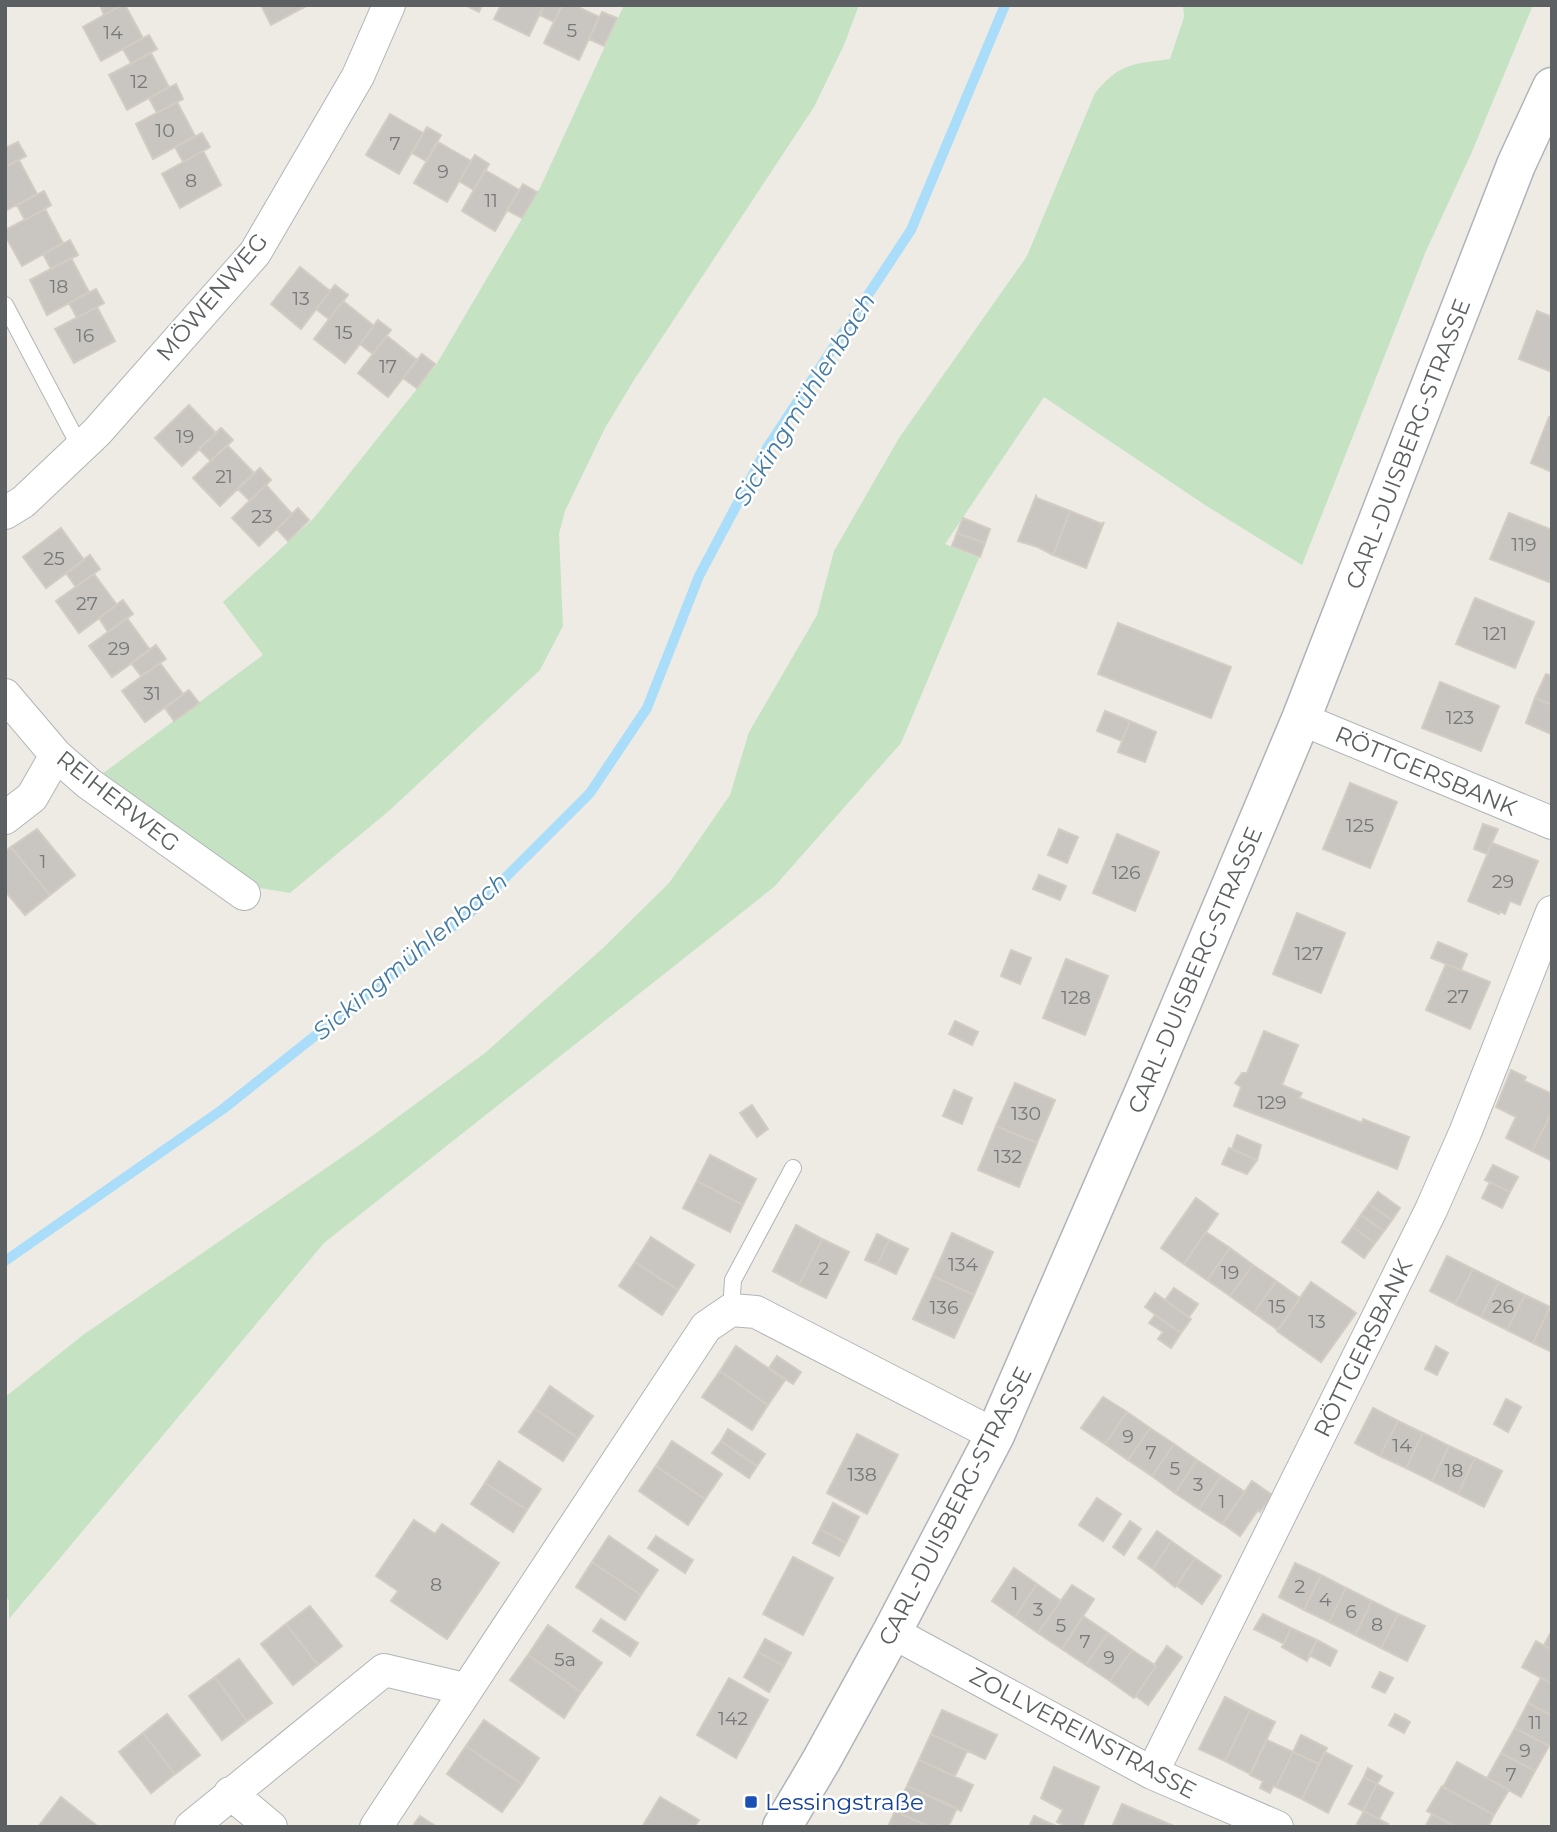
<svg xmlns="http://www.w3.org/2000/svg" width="1557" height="1832" font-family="Montserrat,sans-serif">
<rect width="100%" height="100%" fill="#edebe4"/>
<path fill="#c5e3c2" d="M624 5H859L844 45 814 107 634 380 605 428 565 511 559 534 563 626 540 670 390 810 290 893 254 887 98 777 263 655 223 602 314 518 436 365 540 188Z
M1183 5H1533L1471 154 1426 251 1302 565 1205 505 1044 397 945 544 979 558 901 743 774 887 324 1243 9 1619V1601L5 1595V1397L83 1335 361 1144 485 1053 603 948 669 883 730 795 749 732 817 615 834 551 899 438 1027 256 1095 93C1120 63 1132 64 1170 59L1184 17Z"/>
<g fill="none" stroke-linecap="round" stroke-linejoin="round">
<path stroke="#a9ddf9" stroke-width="10" d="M5 1261 223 1109 472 911 590 793 647 708 699 576 767 448 911 230 1005 5"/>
</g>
<path fill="#c9c5c0" stroke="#d2ccc3" stroke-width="2" d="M100 5H122L104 15Z
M122 5H125L143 38 101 61 83 27Z
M261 5H308L271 25Z
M465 5H482L479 12Z
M501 5H544L529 36 494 19Z
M544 5H562L554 22 540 15Z
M562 5H574L599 17 579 60 544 43Z
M602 12 617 18 604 46 589 39Z
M149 35 157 49 131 63 123 49Z
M151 53 169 87 127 110 109 75Z
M176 84 183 99 157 113 149 98Z
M177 102 195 136 153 159 136 124Z
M390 114 423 133 399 174 366 155Z
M427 127 441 135 426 161 412 153Z
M202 133 210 147 183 162 175 147Z
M18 142 26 156 5 167V148Z
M438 142 471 161 447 202 414 183Z
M203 151 221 185 180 208 162 174Z
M475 155 489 164 474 190 459 181Z
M19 160 37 194 5 211V167Z
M485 170 519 190 495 231 462 211Z
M523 184 537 192 522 218 507 210Z
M44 191 51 205 25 220 17 205Z
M45 209 63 243 22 266 5 235V230Z
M70 240 78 255 51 269 43 254Z
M71 258 89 292 47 315 30 280Z
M300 267 330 291 301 329 271 304Z
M335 285 348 295 329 319 316 309Z
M96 289 104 303 77 318 69 303Z
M343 301 374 326 345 363 314 339Z
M97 307 115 341 74 363 55 329Z
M1537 311 1552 317V372L1519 359Z
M378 320 391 330 373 354 360 344Z
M387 336 417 360 388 397 358 373Z
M422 354 435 364 417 388 403 378Z
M189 405 216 433 182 466 155 438Z
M1549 417 1552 418V472L1531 463Z
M221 428 233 440 211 461 199 449Z
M227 445 254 473 220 506 193 478Z
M260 468 271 480 250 501 238 489Z
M266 485 292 514 259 546 232 518Z
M1036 496 1037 498 1070 511 1053 555 1038 547 1018 541Z
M298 508 309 520 288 541 277 529Z
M1070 511 1102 524 1104 522 1086 568 1053 555Z
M1509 513 1552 530V576L1549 582 1490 559Z
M963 518 990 529 985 543 957 533Z
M61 528 84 560 46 588 23 557Z
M957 533 985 543 980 557 952 546Z
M90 555 100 569 76 587 66 573Z
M94 574 117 605 79 633 56 601Z
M1475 598 1534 622 1515 668 1456 644Z
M123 600 133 614 108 632 99 618Z
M127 618 150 650 112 677 89 646Z
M1118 623 1231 667 1211 718 1098 674Z
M156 645 166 659 141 676 131 663Z
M160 663 183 694 145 722 122 691Z
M1546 674 1552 676V705L1535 698Z
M1440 682 1499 706 1481 751 1422 728Z
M189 690 199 703 174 721 165 708Z
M1535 698 1552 705 1551 734 1526 723Z
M1105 711 1130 721 1122 741 1097 731Z
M1130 721 1156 732 1145 762 1118 752Z
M1350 783 1397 802 1370 868 1323 849Z
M1483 824 1498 829 1487 854 1474 849Z
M37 829 75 875 50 895 11 847Z
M1059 829 1078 837 1067 863 1048 855Z
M1117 834 1159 852 1135 911 1093 893Z
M1492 843 1538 861 1520 905 1510 901 1505 914 1500 911 1499 914 1468 901Z
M11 847 50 895 25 915 5 891V852Z
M1039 875 1066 886 1060 900 1033 889Z
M1297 913 1345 933 1321 993 1273 974Z
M1438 942 1467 954 1461 970 1431 958Z
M1011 950 1031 958 1020 984 1001 976Z
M1066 959 1108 976 1085 1035 1043 1018Z
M1446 964 1490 982 1470 1029 1426 1010Z
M955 1021 978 1032 972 1045 949 1034Z
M1264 1031 1298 1045 1282 1085 1302 1093 1299 1098 1362 1123 1363 1119 1409 1137 1397 1169 1234 1106 1241 1087 1235 1083 1242 1073H1247Z
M1511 1070 1526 1077 1524 1081 1552 1094V1112L1532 1151 1506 1138 1516 1117 1496 1107Z
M1015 1083 1055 1100 1037 1143 996 1126Z
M954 1090 972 1098 962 1124 943 1116Z
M752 1105 768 1129 757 1137 740 1113Z
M1552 1112V1161L1532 1151Z
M996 1126 1037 1143 1019 1187 978 1170Z
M1237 1135 1261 1145 1257 1160 1232 1149Z
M1229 1148 1257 1160 1247 1174 1222 1164Z
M710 1155 756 1179 743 1205 697 1181Z
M1493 1165 1518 1177 1510 1192 1485 1180Z
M697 1181 743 1205 730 1232 683 1208Z
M1490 1182 1510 1192 1502 1208 1482 1198Z
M1378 1192 1400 1208 1392 1220 1369 1204Z
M1196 1198 1218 1214 1184 1264 1161 1248Z
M1369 1204 1392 1220 1384 1231 1361 1215Z
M1361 1215 1384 1231 1375 1243 1353 1227Z
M796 1225 822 1239 799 1285 773 1271Z
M1353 1227 1375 1243 1364 1258 1342 1242Z
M1206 1232 1230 1248 1207 1280 1184 1264Z
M952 1233 993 1252 974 1295 933 1276Z
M877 1234 889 1240 877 1265 865 1260Z
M651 1237 694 1265 678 1290 635 1262Z
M822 1239 849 1252 826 1298 799 1285Z
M889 1240 908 1249 896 1274 877 1265Z
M1230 1248 1253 1265 1230 1296 1207 1280Z
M1447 1256 1473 1269 1455 1304 1430 1291Z
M635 1262 678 1290 662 1315 619 1286Z
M1253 1265 1276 1281 1254 1313 1230 1296Z
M1473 1269 1499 1282 1481 1317 1455 1304Z
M933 1276 974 1295 954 1338 913 1319Z
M1276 1281 1300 1298 1278 1330 1254 1313Z
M1311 1282 1356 1313 1321 1362 1277 1331Z
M1499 1282 1525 1295 1507 1330 1481 1317Z
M1174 1288 1198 1304 1189 1317 1165 1300Z
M1155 1293 1191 1319 1181 1333 1145 1307Z
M1525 1295 1550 1307 1533 1343 1507 1330Z
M1550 1307 1552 1308V1352L1533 1343Z
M1155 1315 1181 1333 1171 1348 1158 1339 1163 1332 1149 1323Z
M736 1346 785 1380 768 1405 720 1371Z
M1436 1346 1448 1353 1437 1375 1425 1369Z
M777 1356 801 1372 793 1384 769 1368Z
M720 1371 768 1405 752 1430 702 1397Z
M550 1386 593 1416 578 1438 535 1409Z
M1103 1397 1127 1412 1105 1444 1081 1428Z
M1506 1399 1521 1407 1508 1432 1494 1424Z
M1373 1408 1398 1421 1380 1456 1355 1443Z
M535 1409 578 1438 563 1461 519 1432Z
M1127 1412 1150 1428 1128 1460 1105 1444Z
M1398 1421 1423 1433 1406 1468 1380 1456Z
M1150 1428 1174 1444 1152 1476 1128 1460Z
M728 1429 765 1454 757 1466 721 1441Z
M1423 1433 1449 1446 1432 1481 1406 1468Z
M857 1434 898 1455 867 1514 827 1493Z
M672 1441 722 1474 705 1499 656 1466Z
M721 1441 757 1466 749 1478 712 1453Z
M1174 1444 1197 1460 1175 1493 1152 1476Z
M1449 1446 1475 1458 1458 1494 1432 1481Z
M1475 1458 1502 1471 1484 1507 1458 1494Z
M1197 1460 1221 1476 1199 1509 1175 1493Z
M499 1461 541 1489 527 1510 485 1483Z
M656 1466 705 1499 688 1525 639 1491Z
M1221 1476 1245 1492 1222 1524 1199 1509Z
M1252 1481 1272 1495 1260 1512 1258 1510 1240 1536 1223 1524Z
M485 1483 527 1510 513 1532 471 1504Z
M1097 1498 1121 1514 1103 1541 1079 1525Z
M833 1503 859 1517 846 1543 820 1529Z
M414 1520 435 1534 442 1524 499 1563 447 1639 391 1601 398 1591 376 1576Z
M1130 1521 1141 1529 1124 1555 1113 1547Z
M820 1529 846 1543 839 1556 813 1543Z
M1157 1531 1171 1541 1153 1569 1138 1558Z
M609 1536 658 1570 641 1595 592 1562Z
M656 1536 693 1560 685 1573 648 1548Z
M1171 1541 1195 1558 1175 1587 1153 1569Z
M793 1557 833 1578 803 1635 763 1614Z
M1195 1558 1221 1576 1202 1604 1177 1586Z
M592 1562 641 1595 625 1620 576 1587Z
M1295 1563 1321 1575 1304 1610 1279 1597Z
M1014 1568 1037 1584 1015 1617 992 1601Z
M1321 1575 1346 1588 1329 1622 1304 1610Z
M1037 1584 1061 1601 1038 1633 1015 1617Z
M1072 1585 1094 1599 1062 1649 1038 1633Z
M1346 1588 1372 1601 1355 1635 1329 1622Z
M1372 1601 1398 1614 1381 1648 1355 1635Z
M310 1606 342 1646 318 1665 286 1624Z
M1263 1614 1291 1628 1284 1644 1254 1629Z
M1398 1614 1425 1626 1407 1661 1381 1648Z
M1083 1616 1108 1633 1086 1665 1062 1649Z
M601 1619 638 1643 630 1656 593 1631Z
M286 1624 318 1665 293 1685 261 1644Z
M548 1625 602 1663 581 1692 528 1655Z
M1291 1628 1317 1640 1307 1661 1282 1647Z
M1108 1633 1132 1650 1110 1681 1086 1665Z
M1550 1634 1552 1635V1650L1544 1645Z
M765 1639 791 1653 784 1666 758 1652Z
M1317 1640 1337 1651 1330 1666 1309 1655Z
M1536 1641 1552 1650V1684L1522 1667Z
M1167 1646 1182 1657 1148 1705 1136 1696 1156 1666 1154 1665Z
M1132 1650 1156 1666 1134 1698 1110 1681Z
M758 1652 784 1666 769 1692 744 1677Z
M528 1655 581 1692 564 1718 510 1680Z
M239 1659 272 1703 247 1721 215 1677Z
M1380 1672 1393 1678 1385 1693 1372 1687Z
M215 1677 247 1721 222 1740 189 1696Z
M729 1678 768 1700 736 1758 697 1735Z
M1541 1678 1552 1684V1716L1528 1703Z
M1225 1697 1250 1710 1225 1761 1199 1749Z
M1528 1703 1552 1716V1741L1549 1746 1515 1728Z
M942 1710 997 1735 985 1759 931 1734Z
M1250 1710 1275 1722 1250 1774 1225 1761Z
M167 1714 200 1755 175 1774 143 1733Z
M1395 1714 1410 1722 1404 1733 1389 1725Z
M484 1720 539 1758 522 1784 466 1746Z
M1515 1728 1549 1746 1535 1771 1501 1753Z
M143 1733 175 1774 151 1793 119 1752Z
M931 1734 967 1751 955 1776 919 1760Z
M1301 1735 1327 1748 1319 1764 1293 1752Z
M1267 1740 1293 1752 1276 1787 1273 1786 1270 1793 1260 1788 1263 1781 1250 1775Z
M466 1746 522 1784 502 1812 447 1774Z
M1293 1752 1319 1764 1302 1799 1276 1787Z
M1325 1752 1352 1766 1328 1813 1302 1799Z
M1501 1753 1535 1771 1521 1797 1487 1778Z
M919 1760 973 1785 961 1811 907 1786Z
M1457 1762 1509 1790 1494 1815 1443 1787Z
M1054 1767 1099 1787 1082 1827H1068L1057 1822 1063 1810 1041 1798Z
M1368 1768 1382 1776 1377 1784 1364 1777Z
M1364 1777 1377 1784 1363 1811 1349 1804Z
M1377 1784 1393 1793 1379 1819 1363 1811Z
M907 1786 957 1808 948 1827 938 1825 930 1827 895 1811Z
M1442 1786 1494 1815 1488 1827H1456L1427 1811Z
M61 1797 97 1826V1827H38Z
M660 1797 699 1820 694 1827H642Z
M1122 1804 1176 1827H1112Z
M895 1811 930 1827H888Z
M1364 1811 1388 1824 1387 1827H1362L1357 1824Z
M1432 1814 1456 1827H1425Z
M420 1816 437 1827H412Z
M1034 1816 1058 1827H1029Z"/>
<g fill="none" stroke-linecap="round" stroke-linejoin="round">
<g stroke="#b1b5b8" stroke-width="18">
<path id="service" d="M5 305 80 447
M731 1310 733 1280 793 1168"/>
</g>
<g stroke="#b1b5b8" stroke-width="34">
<path id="minor" d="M5 513 23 502 97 432 255 253 358 76 389 5
M5 695 56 755 88 783 244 894
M1301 719 1552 823
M5 818 32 797 56 755
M892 1632 1152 1773 1277 1827
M1152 1773 1431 1210 1465 1133 1552 912
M230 1793 271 1827
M191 1827 384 1670 465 1689
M376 1827 706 1327 731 1310 756 1312 995 1435"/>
</g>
<g stroke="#b0b4b8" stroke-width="41">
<path id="secondary" d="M782 1827 821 1761 892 1632 995 1435 1145 1090 1301 719 1516 165 1552 87"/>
</g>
<use href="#service" stroke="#fff" stroke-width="16"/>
<use href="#minor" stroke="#fff" stroke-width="32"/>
<use href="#secondary" stroke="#fff" stroke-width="38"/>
</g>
<rect fill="#1a4fb4" stroke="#fff" stroke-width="2.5" x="744" y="1795" width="14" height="14" rx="3.5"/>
<g text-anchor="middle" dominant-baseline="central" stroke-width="5" stroke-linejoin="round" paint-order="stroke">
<g font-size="19" fill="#77797a">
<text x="572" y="30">5</text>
<text x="113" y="32">14</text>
<text x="139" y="81">12</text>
<text x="165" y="130">10</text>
<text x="395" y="143">7</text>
<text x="443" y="171">9</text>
<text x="191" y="180">8</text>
<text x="491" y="200">11</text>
<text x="59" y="286">18</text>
<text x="301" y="298">13</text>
<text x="344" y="332">15</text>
<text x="85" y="335">16</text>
<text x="388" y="366">17</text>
<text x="185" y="436">19</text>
<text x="224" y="476">21</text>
<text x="262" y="516">23</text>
<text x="1524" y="544">119</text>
<text x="54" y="558">25</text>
<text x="87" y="603">27</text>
<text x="1495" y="633">121</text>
<text x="119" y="648">29</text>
<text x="152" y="693">31</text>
<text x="1460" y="717">123</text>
<text x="1360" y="825">125</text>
<text x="43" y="861">1</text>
<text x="1126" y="872">126</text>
<text x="1503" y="881">29</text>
<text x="1309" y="953">127</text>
<text x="1458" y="996">27</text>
<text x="1076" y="997">128</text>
<text x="1272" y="1102">129</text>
<text x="1026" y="1113">130</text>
<text x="1008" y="1156">132</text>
<text x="963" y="1264">134</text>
<text x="824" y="1268">2</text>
<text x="1230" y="1272">19</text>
<text x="1277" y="1306">15</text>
<text x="1503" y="1306">26</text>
<text x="944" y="1307">136</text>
<text x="1317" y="1321">13</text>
<text x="1128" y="1436">9</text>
<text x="1402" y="1445">14</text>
<text x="1151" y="1452">7</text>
<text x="1175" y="1468">5</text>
<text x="1454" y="1470">18</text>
<text x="862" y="1474">138</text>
<text x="1198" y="1484">3</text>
<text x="1222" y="1501">1</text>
<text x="436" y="1584">8</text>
<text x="1300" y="1586">2</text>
<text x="1015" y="1593">1</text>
<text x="1325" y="1599">4</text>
<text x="1038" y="1609">3</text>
<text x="1351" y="1611">6</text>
<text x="1377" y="1624">8</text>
<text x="1061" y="1625">5</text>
<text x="1085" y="1641">7</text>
<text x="1109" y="1657">9</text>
<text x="565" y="1659">5a</text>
<text x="733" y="1718">142</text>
<text x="1535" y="1722">11</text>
<text x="1525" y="1750">9</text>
<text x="1511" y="1774">7</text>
</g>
<g font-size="23" fill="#5c6063" stroke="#fff">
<text transform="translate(212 297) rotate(-50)">MÖWENWEG</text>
<text transform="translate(1408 444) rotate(-69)">CARL-DUISBERG-STRASSE</text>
<text transform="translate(1426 771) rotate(23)">RÖTTGERSBANK</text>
<text transform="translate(118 801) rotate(38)">REIHERWEG</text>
<text transform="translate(1195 970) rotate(-67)">CARL-DUISBERG-STRASSE</text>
<text transform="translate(1363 1348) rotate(-64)">RÖTTGERSBANK</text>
<text transform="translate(955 1506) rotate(-63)">CARL-DUISBERG-STRASSE</text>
<text transform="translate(1083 1733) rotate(28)">ZOLLVEREINSTRASSE</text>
</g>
<g font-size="23" fill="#164399" stroke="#fff" text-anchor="start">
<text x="765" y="1802">Lessingstraße</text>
</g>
<g font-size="24" font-style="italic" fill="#447aa2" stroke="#fff">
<text transform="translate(804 399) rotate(-58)">Sickingmühlenbach</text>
<text transform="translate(410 956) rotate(-40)">Sickingmühlenbach</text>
</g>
</g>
<rect width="1557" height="1832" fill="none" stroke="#5c6063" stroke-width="14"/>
</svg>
